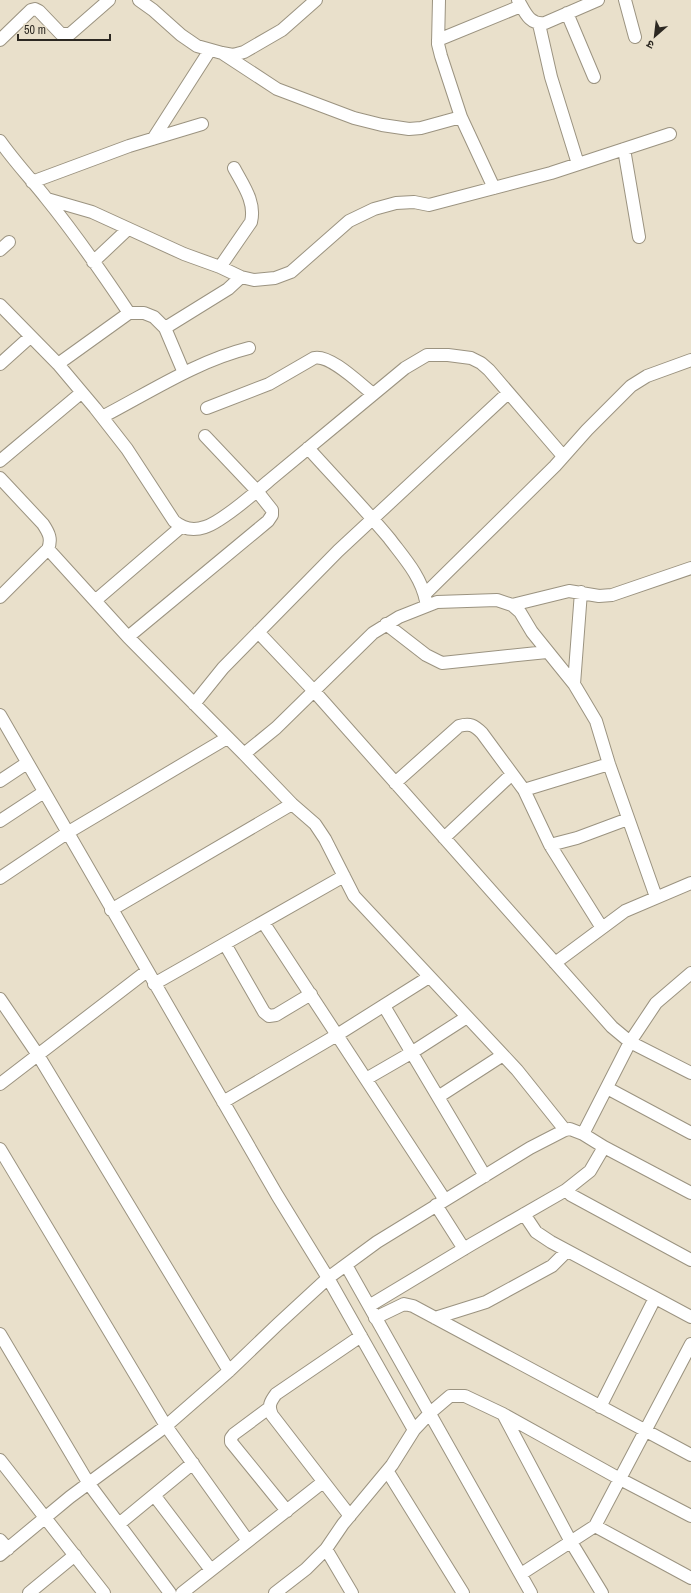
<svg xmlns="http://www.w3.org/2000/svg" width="691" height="1593" font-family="'Archivo Narrow','Noto Sans Devanagari',sans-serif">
<rect width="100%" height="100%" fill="#e9e0cb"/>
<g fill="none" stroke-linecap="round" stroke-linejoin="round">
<g stroke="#9b9380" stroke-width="14">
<path id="minor" d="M139 0 153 10 181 35 197 46 222 53 233 55 244 52 282 30 316 0
M439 0 438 44 441 56 461 117 494 188
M518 0C525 12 529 25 545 23L598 0
M625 0 635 37
M567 13 594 77
M539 24 551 77 578 164
M0 40 31 10 35 9 39 11 61 34H70L109 0
M438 40 521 6
M222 53 277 89 354 118 382 125 409 129 421 128 461 117
M153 139 210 50
M0 141C14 161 31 179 46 198 76 235 103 274 129 313
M624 149 639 237
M32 182 129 146 202 124
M47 199 92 212 184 254 220 267 241 277 254 280 275 278 291 272 349 221 374 209 396 203 414 202 429 205 551 173 670 134
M0 250 9 242
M93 262 128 229
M220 267 251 222C256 202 243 185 234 168
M0 305 58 364 95 408 127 449 174 521C183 529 193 531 205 527 222 522 257 491 271 479 316 442 360 405 405 368L427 355H448L471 358 481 363 489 370 563 456
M165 328 228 289 241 277
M0 364 30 337
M58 364 129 313H144L154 317 165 328 184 373
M207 408 269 384 314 358C330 354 360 384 373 394
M102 417C150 392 197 361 249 348
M308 448C335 478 363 507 389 538 404 558 421 576 426 601
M0 461 81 393
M0 478 43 524C49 533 52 539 48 549L0 597
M48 549 128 637 244 754 276 728 373 633 399 617 437 602 497 600 512 605 520 612 532 632 574 684 596 721 609 764 656 897
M425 594 555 466 587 430 631 386 647 376 691 360
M96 600 181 527
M512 605 569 591 599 596 612 595 691 568
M386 624 426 655 442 663 547 652
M258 632 314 691 612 1027 630 1042 691 1073
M128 637 268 521 272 515V510L257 491 205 436
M574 684 581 592
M194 704 223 668 338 551 508 393
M0 715 277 1195 328 1278 414 1430
M244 754 292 804 315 824 325 839 354 896 517 1070 565 1130
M0 781 27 763
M395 783 459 726C470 723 474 725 482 733L524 790 550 845 602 928
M524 790 609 764
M0 821 44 792
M444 838 512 774
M550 845 577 838 628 819
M0 878 67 833 227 738
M111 910 292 804
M263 922 445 1200
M225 944 264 1012 269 1016 276 1015 311 994
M555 963 625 911 691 883
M154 984 344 876
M0 999 38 1055 229 1371
M384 1006 485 1176
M366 1079 411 1053 467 1017
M0 1084 147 971
M607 1088 691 1133
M438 1097 503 1055
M223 1102 337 1035 429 977
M583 1134 630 1042 656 1003 691 973
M0 1149 166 1426 248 1541
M566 1190 571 1195 691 1260
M436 1205 464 1249
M524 1214 536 1232 551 1242 691 1317
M346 1265 531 1593
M369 1306 472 1244 566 1190 590 1171 604 1147
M375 1318 404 1304 413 1306 691 1455
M435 1318 486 1302 552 1266 567 1251
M0 1334 89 1484 170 1593
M600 1407 655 1298
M269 1408 234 1434 231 1438V1442L287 1511
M503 1414 571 1542 602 1593
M0 1460 104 1593
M388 1472 463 1593
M154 1495 211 1570
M350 1516 272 1415C268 1406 270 1402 276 1394L361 1336
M119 1524 193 1463
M595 1526 691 1578
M0 1540 8 1549
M326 1549 352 1593
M0 1555 70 1497 166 1426 229 1371 278 1324 328 1278 377 1242 530 1148 565 1130 570 1129 583 1134 604 1147 691 1193
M521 1574 595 1526 691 1344
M29 1593 75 1555
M182 1593 323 1482
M275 1593 306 1569 326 1549 343 1524 392 1465 414 1430 430 1413 450 1396H465L503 1414 620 1479 691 1516"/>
</g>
<use href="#minor" stroke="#fff" stroke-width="12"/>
</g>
<g transform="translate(655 36) rotate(208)" stroke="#e9e0cb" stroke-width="3" paint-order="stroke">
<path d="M0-3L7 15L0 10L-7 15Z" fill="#2c2821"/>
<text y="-6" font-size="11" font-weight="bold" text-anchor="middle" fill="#2c2821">उ</text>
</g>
<path d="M18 34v6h92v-6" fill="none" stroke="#2c2821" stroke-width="2"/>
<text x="24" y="34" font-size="12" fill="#2c2821" stroke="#e9e0cb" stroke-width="3" paint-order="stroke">50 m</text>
</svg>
